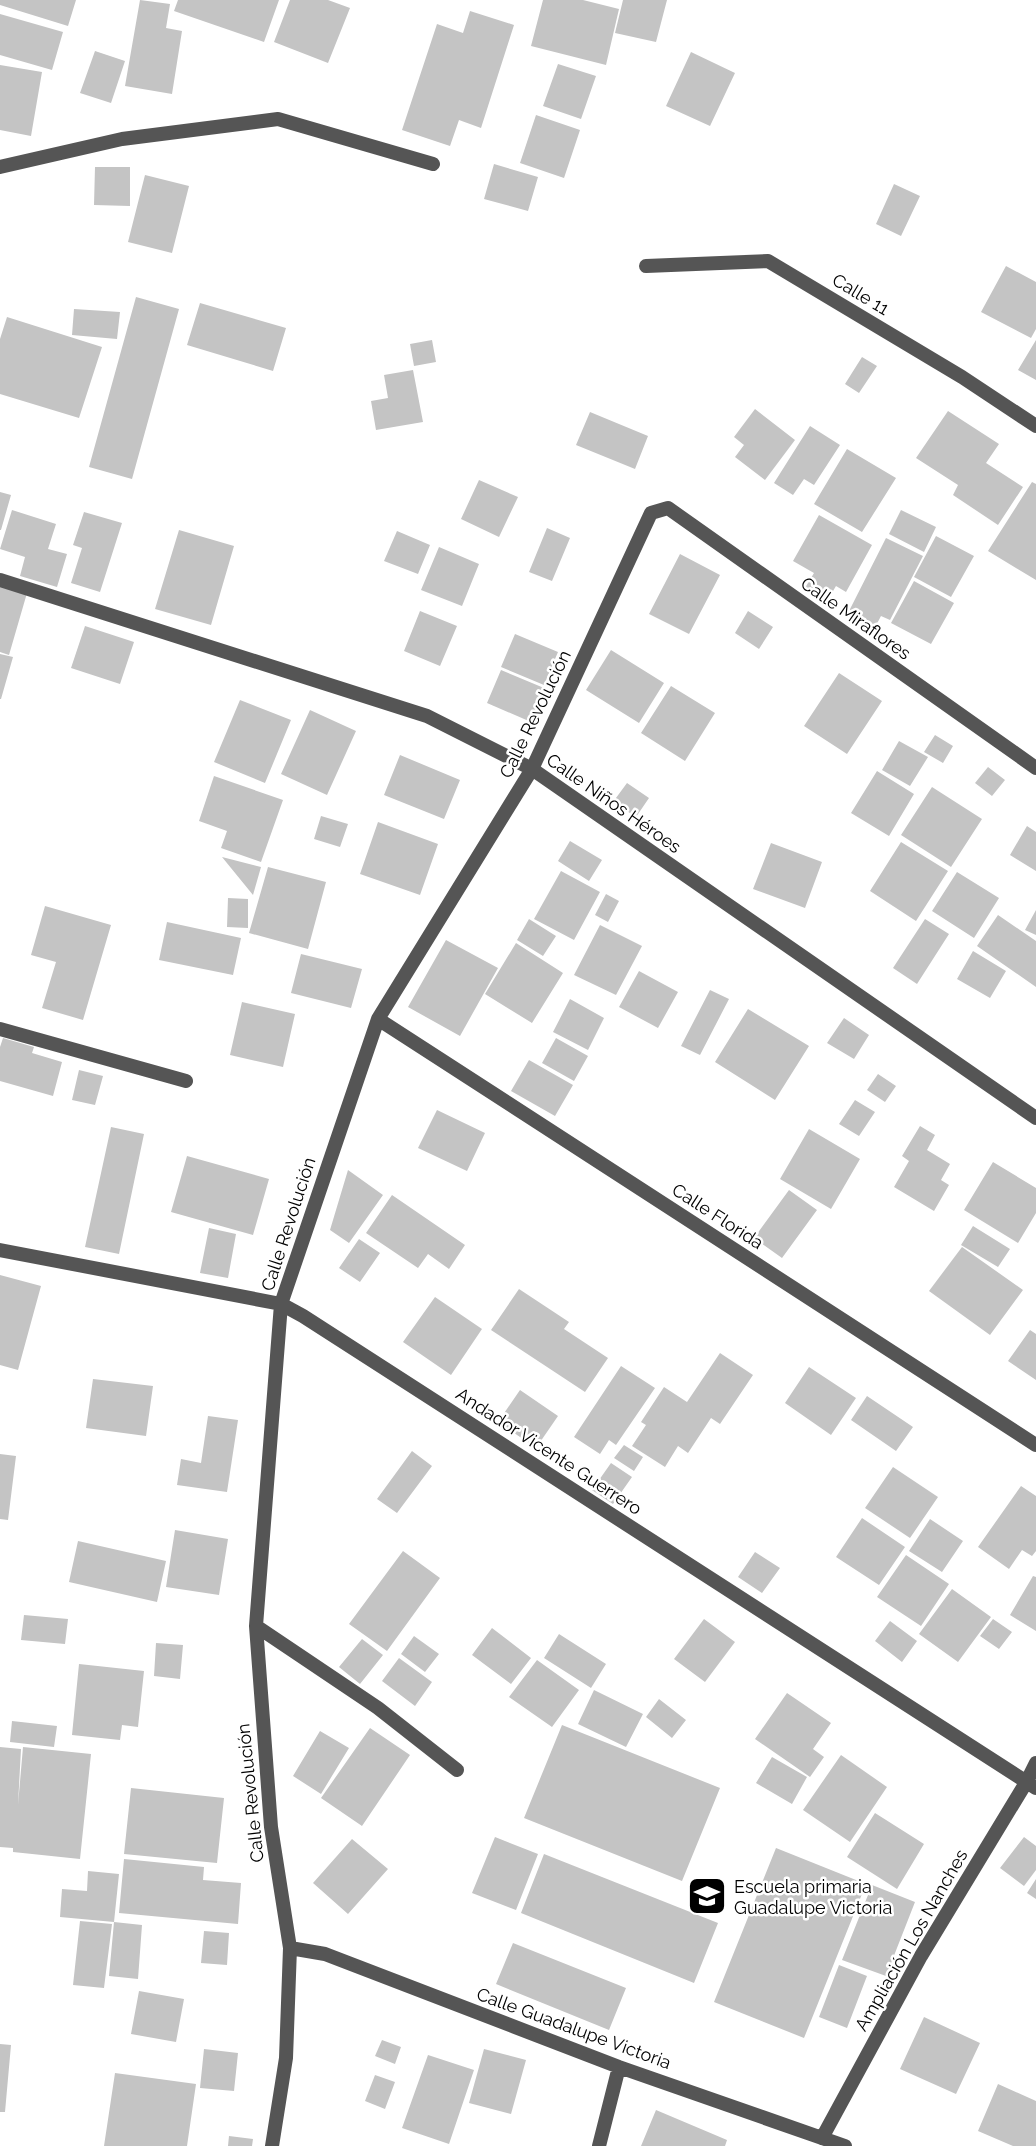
<svg xmlns="http://www.w3.org/2000/svg" width="1036" height="2146" font-family="Raleway,sans-serif">
<rect width="100%" height="100%" fill="#fff"/>
<path fill="#c4c4c4" d="M0 0H76L68 26 0 5Z
M140 0 170 4 166 28 182 31 172 94 125 86Z
M178 0H279L264 42 174 11Z
M290 0H328L350 8 328 63 274 42Z
M543 0H583L619 9 606 65 531 46Z
M623 0H667L656 42 615 33Z
M470 11 514 25 481 128 459 120 450 146 402 130 437 24 463 33Z
M0 14 63 32 52 70 0 55Z
M95 51 125 61 111 103 80 93Z
M691 52 735 73 710 126 666 106Z
M558 64 596 76 581 119 543 106Z
M0 65 42 72 31 136 0 130Z
M536 115 580 130 564 178 520 163Z
M494 164 538 177 528 211 484 199Z
M95 167H130V206L94 205Z
M145 175 189 186 172 253 128 242Z
M894 184 920 196 901 236 876 224Z
M1006 266 1036 282V329L1031 338 981 312Z
M136 297 179 309 132 479 89 467Z
M200 303 286 328 273 371 187 345Z
M74 309 120 312 117 339 72 335Z
M7 317 102 347 79 418 0 394V339Z
M432 340 436 362 414 366 410 344Z
M1036 340V380L1018 370Z
M862 357 877 366 859 393 845 384Z
M413 370 423 422 376 430 371 401 388 398 384 375Z
M755 409 795 440 765 480 735 457 744 445 734 437Z
M948 411 999 444 986 463 1023 487 998 525 953 495 958 485 916 458Z
M590 412 648 436 635 469 576 445Z
M810 426 840 445 814 485 804 479 793 495 774 483Z
M847 449 896 478 862 532 814 504Z
M479 480 518 497 499 537 461 519Z
M1032 482 1036 484V580L988 551Z
M0 492 11 495 1 530H0Z
M12 510 56 524 48 549 67 554 57 587 20 576 25 557 0 549Z
M901 510 936 527 924 552 889 534Z
M84 512 122 523 100 592 71 583 82 548 73 545Z
M819 515 872 545 846 592 836 586 827 601 805 588 814 573 793 561Z
M547 528 570 538 552 581 529 572Z
M179 530 234 546 211 625 155 609Z
M397 531 430 545 418 574 384 561Z
M936 536 974 556 951 597 914 577Z
M886 538 923 556 890 620 881 616 873 631 846 617Z
M439 547 479 564 462 606 421 590Z
M680 554 720 575 689 634 649 614Z
M914 581 954 603 931 644 891 623Z
M0 585 27 593 9 655 0 652Z
M420 611 457 626 440 666 404 651Z
M748 611 773 627 759 649 735 633Z
M85 626 134 642 120 684 71 668Z
M515 634 558 652 544 685 501 667Z
M611 650 664 683 639 723 586 690Z
M0 654 13 657 1 699H0Z
M501 670 544 688 531 722 487 703Z
M839 673 882 701 847 754 804 726Z
M671 686 715 713 685 761 641 733Z
M240 700 291 720 265 783 214 762Z
M310 710 356 731 327 795 281 774Z
M935 735 953 746 943 763 924 752Z
M899 741 928 757 910 786 882 770Z
M400 755 460 780 444 819 384 795Z
M988 767 1005 780 992 796 975 783Z
M877 771 914 794 889 836 851 813Z
M214 776 283 800 261 862 221 848 227 831 199 821Z
M627 783 649 798 636 817 613 802Z
M932 787 982 819 951 867 901 835Z
M321 816 348 824 340 847 314 839Z
M378 822 438 844 420 895 360 874Z
M1027 826 1036 832V871L1010 855Z
M570 841 602 860 589 881 558 861Z
M901 842 948 871 916 921 870 891Z
M771 843 822 862 805 908 753 889Z
M222 857 261 867 253 895Z
M268 867 326 882 308 949 249 933Z
M561 871 600 892 574 940 534 919Z
M957 872 999 898 974 938 932 911Z
M606 894 619 901 608 922 595 915Z
M228 898 248 899V928L227 927Z
M45 906 111 925 83 1020 42 1008 56 962 31 955Z
M1036 910V935L1025 930Z
M998 915 1036 941V987L977 946Z
M529 919 556 936 543 956 517 940Z
M925 919 949 934 917 984 893 968Z
M167 922 241 938 233 975 159 960Z
M600 925 642 946 616 995 574 975Z
M446 940 498 968 460 1036 408 1007Z
M516 943 563 973 532 1023 485 994Z
M973 951 1006 971 990 998 957 979Z
M301 954 362 969 351 1008 291 993Z
M639 971 678 992 658 1028 619 1007Z
M710 990 729 999 700 1055 681 1046Z
M570 999 604 1018 588 1050 553 1032Z
M242 1002 295 1014 283 1067 230 1055Z
M748 1009 809 1046 775 1100 715 1062Z
M844 1018 869 1035 854 1059 827 1043Z
M3 1038 34 1047 32 1053 62 1062 53 1096 0 1081V1047Z
M556 1038 588 1056 574 1081 542 1063Z
M529 1060 573 1085 555 1116 511 1091Z
M79 1070 103 1076 95 1105 72 1100Z
M878 1074 896 1086 885 1102 867 1090Z
M855 1100 875 1112 859 1136 839 1124Z
M437 1110 485 1133 467 1171 418 1148Z
M920 1126 935 1135 927 1150 950 1164 941 1180 949 1185 934 1211 894 1187 909 1161 902 1156Z
M111 1127 144 1134 119 1254 85 1247Z
M809 1129 860 1159 831 1209 780 1179Z
M187 1156 269 1179 253 1235 171 1212Z
M993 1162 1036 1188V1213L1018 1243 964 1210Z
M348 1170 383 1195 349 1243 330 1230Z
M789 1190 817 1210 782 1258 754 1238Z
M392 1195 465 1245 449 1269 428 1254 418 1268 366 1233Z
M973 1226 1010 1249 998 1267 961 1245Z
M209 1228 236 1234 228 1278 200 1273Z
M359 1239 380 1253 360 1282 339 1268Z
M962 1247 1023 1290 990 1335 929 1291Z
M0 1275 41 1286 18 1370 0 1365Z
M519 1289 569 1322 564 1329 608 1358 585 1392 491 1330Z
M435 1297 482 1329 451 1375 403 1342Z
M1030 1330 1036 1334V1380L1008 1361Z
M720 1353 753 1375 720 1424 711 1418 688 1453 678 1446 665 1467 632 1446 646 1425 641 1422 664 1387 687 1402Z
M621 1366 655 1388 616 1445 609 1440 600 1454 574 1437Z
M809 1367 856 1398 831 1435 785 1403Z
M93 1379 153 1386 146 1436 86 1428Z
M520 1390 558 1416 536 1448 498 1422Z
M867 1396 913 1427 896 1451 851 1420Z
M208 1416 238 1420 227 1492 177 1485 181 1459 201 1463Z
M624 1445 643 1457 634 1471 614 1458Z
M412 1451 432 1466 397 1513 377 1499Z
M0 1454 16 1456 8 1520 0 1519Z
M611 1463 632 1477 613 1504 592 1490Z
M893 1467 938 1497 910 1538 865 1508Z
M1021 1486 1036 1496V1551L1032 1556 1022 1550 1009 1569 978 1547Z
M862 1518 905 1547 879 1585 836 1557Z
M930 1519 963 1541 942 1572 909 1551Z
M175 1530 228 1539 219 1595 166 1587Z
M78 1541 166 1561 157 1602 69 1582Z
M403 1551 440 1578 387 1651 349 1624Z
M755 1552 780 1568 762 1593 738 1577Z
M906 1555 949 1584 921 1626 877 1597Z
M1033 1576 1036 1577V1631L1010 1615Z
M952 1589 991 1617 958 1662 919 1634Z
M24 1615 68 1619 65 1644 21 1640Z
M704 1619 735 1642 705 1682 674 1659Z
M993 1619 1012 1632 999 1649 980 1636Z
M890 1621 917 1641 902 1662 875 1641Z
M492 1628 531 1658 511 1684 472 1655Z
M559 1634 606 1664 591 1688 544 1658Z
M414 1636 439 1654 425 1672 401 1654Z
M362 1639 383 1655 360 1684 339 1667Z
M156 1643 183 1645 180 1679 154 1676Z
M399 1658 432 1682 415 1706 382 1681Z
M537 1660 579 1690 552 1727 509 1697Z
M79 1664 144 1671 138 1727 122 1725 120 1740 72 1735Z
M594 1690 643 1714 626 1747 578 1724Z
M787 1693 831 1723 813 1749 824 1757 810 1777 755 1739Z
M659 1699 686 1720 672 1738 646 1717Z
M12 1721 57 1726 54 1747 10 1742Z
M562 1725 720 1788 682 1881 524 1818Z
M370 1728 410 1755 362 1826 321 1798Z
M320 1731 349 1748 321 1794 293 1776Z
M0 1747 21 1749 18 1805 23 1747 91 1754 80 1859 13 1852V1848L0 1847Z
M841 1755 887 1787 850 1842 803 1810Z
M772 1757 807 1777 792 1804 756 1783Z
M131 1788 224 1798 217 1863 124 1854Z
M875 1813 924 1844 897 1889 847 1857Z
M495 1837 538 1854 516 1910 472 1893Z
M1024 1837 1036 1846V1870L1024 1886 1000 1868Z
M352 1839 388 1869 348 1914 313 1883Z
M776 1848 866 1884 804 2038 714 2002Z
M544 1854 718 1923 694 1983 521 1913Z
M124 1859 204 1867 203 1880 241 1883 238 1924 119 1913Z
M88 1871 119 1874 114 1922 60 1917 62 1889 87 1891Z
M1036 1879V1899L1027 1893Z
M872 1885 915 1902 886 1976 842 1960Z
M80 1921 112 1924 104 1988 73 1985Z
M114 1922 142 1925 138 1979 109 1976Z
M204 1931 229 1933 227 1965 201 1963Z
M513 1943 626 1988 609 2030 496 1984Z
M839 1965 867 1976 847 2028 819 2017Z
M139 1991 184 1999 176 2042 131 2034Z
M924 2017 980 2043 956 2094 900 2069Z
M382 2040 401 2047 395 2064 375 2056Z
M0 2044 11 2045 5 2112H0Z
M204 2049 238 2053 234 2091 200 2088Z
M484 2049 526 2060 511 2114 469 2103Z
M428 2055 474 2070 449 2144 402 2128Z
M115 2073 196 2084 187 2146H104Z
M375 2075 395 2082 385 2109 365 2101Z
M998 2084 1036 2101V2146H1013L978 2131Z
M656 2110 727 2140 725 2146H641Z
M229 2136 253 2139 252 2146H228Z"/>
<g fill="none" stroke-linecap="round" stroke-linejoin="round">
<path stroke="#555" stroke-width="14" d="M0 167 122 139 278 119 433 164
M646 266 768 261 962 377 1036 426
M0 580 427 716 532 769 1036 1118
M378 1019 1036 1445
M0 1029 186 1081
M0 1250 281 1304 303 1316 1036 1788
M256 1626 378 1708 457 1770
M290 1948 325 1954 619 2067 845 2146
M822 2138 921 1956 1027 1781 1036 1763
M272 2146 286 2058 290 1948 271 1827 256 1626 281 1304 378 1019 532 769 651 513 668 508 1036 768
M599 2146 619 2067"/>
</g>
<defs>
<g id="school-square" transform="scale(2.0125)"><rect x="-9" y="-9" width="18" height="18" rx="4" fill="#000" stroke="#fff"/><path d="M0-5L7-2L0 1L-7-2ZM-4 1L0 2.5L4 1V4Q0 6-4 4Z" fill="#fff"/></g>
</defs>
<g fill-rule="evenodd">
<use href="#school-square" x="707" y="1896"/>
</g>
<g text-anchor="middle" dominant-baseline="central" stroke-width="5" stroke-linejoin="round" paint-order="stroke">
<g font-size="18" fill="#000" stroke="#fff">
<text transform="translate(861 294) rotate(31)">Calle 11</text>
<text transform="translate(856 618) rotate(35)">Calle Miraflores</text>
<text transform="translate(535 714) rotate(-64)">Calle Revolución</text>
<text transform="translate(614 803) rotate(35)">Calle Niños Héroes</text>
<text transform="translate(718 1216) rotate(33)">Calle Florida</text>
<text transform="translate(288 1224) rotate(-72)">Calle Revolución</text>
<text transform="translate(549 1451) rotate(33)">Andador Vicente Guerrero</text>
<text transform="translate(250 1793) rotate(-96)">Calle Revolución</text>
<text transform="translate(911 1940) rotate(-60)">Ampliación Los Nanches</text>
<text transform="translate(574 2028) rotate(20)">Calle Guadalupe Victoria</text>
</g>
<g font-size="18" fill="#000" stroke="#fff" text-anchor="start">
<text x="734" y="1886">Escuela primaria<tspan x="734" dy="21">Guadalupe Victoria</tspan></text>
</g>
</g>
</svg>
